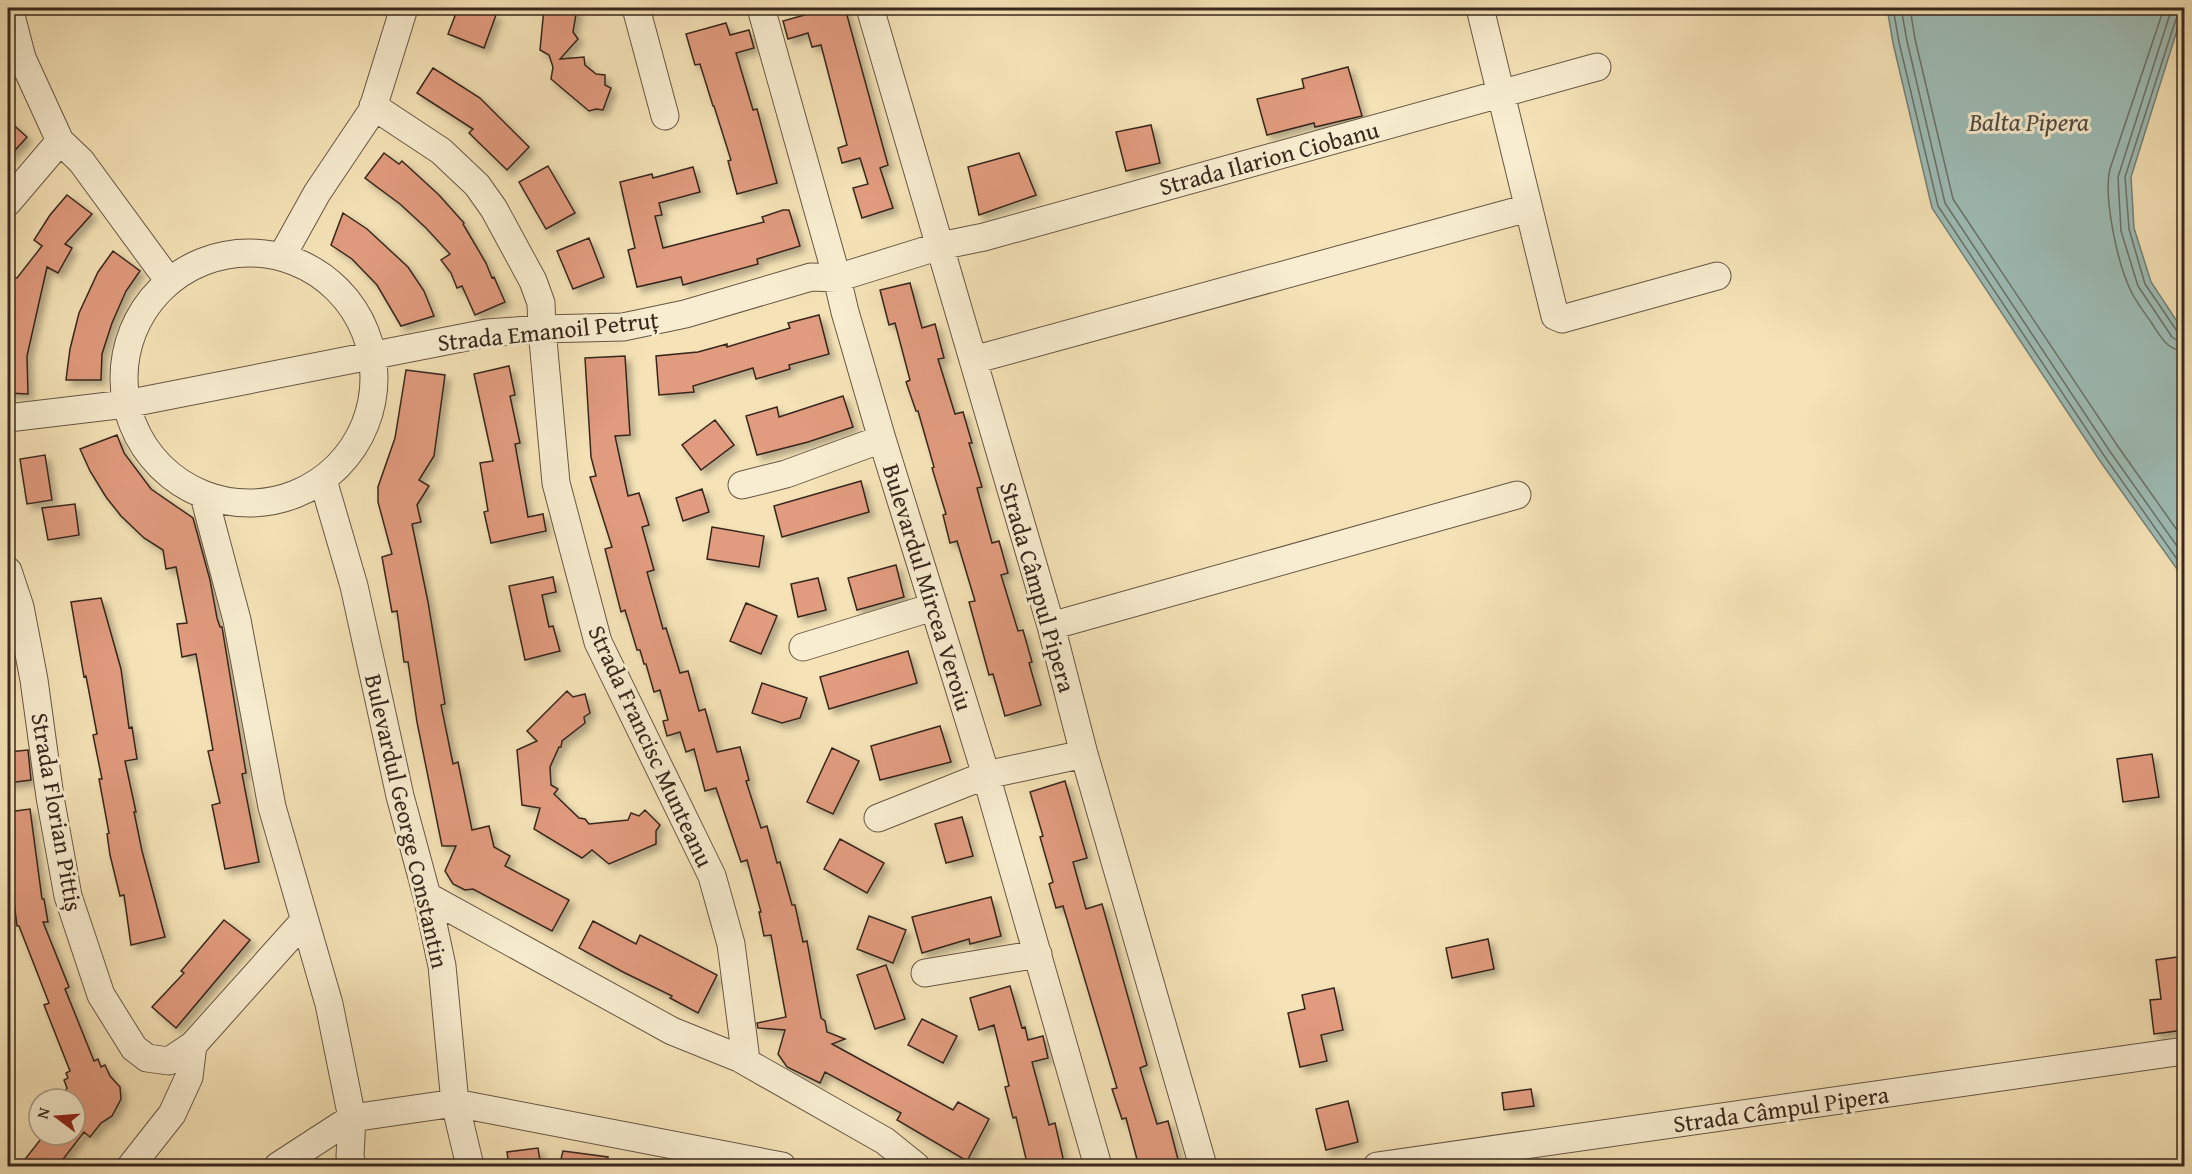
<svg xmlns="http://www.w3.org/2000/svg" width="2192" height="1174" font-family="'Gentium Book Plus',serif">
<defs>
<filter id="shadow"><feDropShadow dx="5" dy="5" stdDeviation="3" flood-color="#0004"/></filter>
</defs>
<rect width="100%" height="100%" fill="#f5e3b7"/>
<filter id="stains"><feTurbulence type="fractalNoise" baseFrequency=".00333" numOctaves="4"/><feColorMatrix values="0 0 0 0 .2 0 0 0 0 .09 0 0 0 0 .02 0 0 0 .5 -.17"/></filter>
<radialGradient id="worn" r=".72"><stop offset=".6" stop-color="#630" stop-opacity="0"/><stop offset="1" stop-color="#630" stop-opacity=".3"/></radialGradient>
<path fill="#9ebdb6" stroke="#758179" stroke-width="1.5" d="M1887 8H2184L2131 177 2134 228 2151 282 2184 332V579L2100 461 1932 208 1893 43Z"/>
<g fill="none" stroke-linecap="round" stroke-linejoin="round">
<path stroke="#6b726a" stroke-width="1.5" d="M1893 8 1899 42 1938 206 2105 457 2184 569
M1901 8 1907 41 1945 203 2111 453 2184 556
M1910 8 1915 39 1953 199 2119 448 2184 540
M2164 8 2110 169C2103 198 2118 265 2131 291 2136 302 2144 312 2151 322 2160 336 2167 350 2184 351
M2179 8 2173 11 2169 17 2118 177 2121 231 2138 286 2172 337 2178 341 2184 342
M2184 15H2179L2176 19 2125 177 2129 229 2145 284 2177 331 2184 334"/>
</g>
<path fill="#e19b7e" stroke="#38271d" stroke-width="1.5" filter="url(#shadow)" d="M458 8H476L496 15 484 48 448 34Z
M544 8H577L573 32 578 39 560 59 584 57 585 65 596 74 605 75V85L611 88 603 110 596 109 589 111 551 79 553 67 549 55 540 50Z
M829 8H845L888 165 880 168 893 208 862 218 853 188 868 184 860 158 842 163 838 148 847 145 821 45 812 47 808 33 788 39 783 21Z
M726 23 730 35 749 30 754 48 736 53 753 110 757 109 777 183 737 194 728 161 731 160 714 106H713L700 64 695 65 686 34Z
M1348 67 1362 116 1315 127 1314 123 1267 135 1257 99 1304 88 1302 79Z
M433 68 480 98 529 147 507 170 469 133 473 129 417 93Z
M8 120 27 137 8 158Z
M1151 125 1160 163 1126 171 1116 132Z
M384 153 399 164 402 161 439 195 464 223 463 224 486 263 492 278 494 277 505 302 475 315 462 286 457 288 451 273 441 260 450 254 426 228 400 204 365 178Z
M1019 153 1036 195 979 215 968 167Z
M548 166 575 213 546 229 519 182Z
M693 167 700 192 659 203 662 215 655 216 663 248 764 222 762 217 783 210H789L800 246 757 259 758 264 683 285 681 277 637 287 628 250 635 248 620 182 652 174 653 178Z
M67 195 92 214 65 244 72 248 58 273 47 267 27 356 28 394 8 393V327L13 300 8 298V294L12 277 17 278 42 246 34 240 50 215Z
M343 213 367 229 408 267 424 291 434 316 401 326 377 285 352 259 331 245Z
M589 238 604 277 573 289 557 251Z
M113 251 140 271 126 291 112 323 102 354 101 380H66L70 349 79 313 98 272Z
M910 283 922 328 935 324 944 358 938 359 955 414 963 412 972 443H969L982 487 977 488 992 543 999 541 1008 573 1001 575 1018 631 1023 630 1032 662 1029 663 1041 705 1005 716 993 674 989 675 980 642 969 602 975 601 957 541 950 543 943 515 946 514 932 468 934 467 918 411H916L906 382 910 380 895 323 889 325 880 290Z
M819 315 829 354 789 365 790 369 756 379 753 368 693 386 694 392 659 395 656 356 698 352 727 344V347L790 328 788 323Z
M625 356 630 435 615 436 628 496 639 493 649 525 642 527 654 570 647 572 663 629 666 628 680 673 688 671 699 711 705 709 717 752 740 747 749 780 746 781 761 828 767 826 777 863 780 862 792 905H795L803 942 807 941 821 1018 825 1021 827 1032 845 1039 832 1044 953 1110 958 1102 989 1119 967 1161 897 1120 901 1113 825 1072 820 1083 787 1067 778 1054 785 1030 758 1028 757 1023 786 1017 771 935 764 936 759 912H761L747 860 741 862 716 788 705 791 694 749 686 752 680 732 667 736 663 721 668 720 660 690 654 692 646 664H644L640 650H637L625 610 621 612 605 549 612 547 590 477 596 476 591 457 585 358Z
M509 366 515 395 510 396 520 443 515 444 528 517 543 514 546 531 491 543 484 512 488 511 480 463 493 461 474 374Z
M406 370 445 375 434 456 419 480 429 486 417 505 421 522 412 524 428 602 445 704 441 705 453 764 458 762 472 830 489 826 494 847 510 856 505 866 569 900 552 931 473 889 465 890 453 884 445 871 456 846H442L417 722 408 662H404L397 611 392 612 382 557 392 554 378 502V487L395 438Z
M843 396 853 427 808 442 757 455 746 416 777 407 779 417Z
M715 420 734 445 701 470 682 445Z
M117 435 124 453 151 489 193 518 210 580 217 618 220 627H222L246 773 242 774 259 862 225 869 212 805 220 803 208 751 213 750 196 654 182 657 177 624 187 623 176 567 166 569 163 550 144 538 121 516 106 497 90 471 80 449Z
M45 455 52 500 27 504 20 459Z
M861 481 869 512 782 537 774 506Z
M702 489 709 512 683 521 676 498Z
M75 504 79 535 48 540 42 508Z
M712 527 764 536 759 567 707 559Z
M896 565 904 597 857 610 848 578Z
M553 577 556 592 542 595 549 627 553 626 560 651 525 660 509 586Z
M818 578 826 610 798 617 791 584Z
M101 598 121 669 129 728 132 727 137 759 125 761 136 812H134L142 851 165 937 131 945 124 895 120 896 110 855 107 834 109 833 99 779H102L93 735 97 734 86 676 84 677 71 602Z
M746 603 777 616 761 654 730 641Z
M908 651 917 683 829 709 820 677Z
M762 683 807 698 800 718 782 723 752 713Z
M567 691 573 697 585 694 590 713 584 717 585 723 562 741 561 747H559L550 767 551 785 558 789 554 794 579 818 585 819 589 824 628 820 631 813 639 816 645 810 660 825 656 831V844L609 864 592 850 582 858 534 829 540 808 522 805 517 750 537 741 527 731Z
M940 726 951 762 880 780 871 746Z
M832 748 859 761 833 814 807 802Z
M28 750 31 780 8 783V752Z
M2152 754 2159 797 2123 802 2117 759Z
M1065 781 1087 858 1073 862 1086 909 1102 904 1147 1065 1140 1068 1157 1124 1168 1121 1180 1167H1139L1126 1118 1122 1119 1112 1089 1117 1088 1063 906 1056 908 1049 884 1053 882 1040 837 1043 836 1030 792Z
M30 809 42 899H44L48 922H43L69 987 65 989 94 1061 98 1059 101 1067 105 1065 110 1076 120 1087 121 1099 112 1116 101 1123 90 1137 84 1132 57 1167H19L44 1135H75V1099H62L67 1088 64 1080 68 1078 66 1073 70 1071 44 1005 49 1003 19 926H17L12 886 8 887V812Z
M962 817 973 856 946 863 935 824Z
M840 839 884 863 867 893 824 869Z
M991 897 1001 936 970 944 969 939 922 953 912 917Z
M869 916 906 930 893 963 857 949Z
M224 920 250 940 176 1028 152 1007 184 973 181 971Z
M593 921 636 944 640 935 717 975 698 1013 670 998 672 996 623 972 579 948Z
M1488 939 1494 969 1452 978 1446 948Z
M2184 956V1030L2154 1034 2150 1000 2161 999 2156 960Z
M886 965 905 1019 875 1029 857 975Z
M1010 986 1022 1028 1025 1027 1028 1040 1043 1036 1048 1058 1032 1062 1049 1125 1055 1123 1065 1167H1028L1016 1117 1013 1118 1005 1087 1009 1086 994 1025 979 1030 970 998Z
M1334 988 1343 1030 1321 1035 1327 1061 1300 1067 1288 1013 1305 1009 1302 995Z
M922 1019 957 1036 943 1063 908 1045Z
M1531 1089 1534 1106 1504 1110 1502 1093Z
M1348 1101 1358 1142 1326 1150 1316 1109Z
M538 1148 541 1167H509L507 1152Z
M563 1151 608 1157 607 1167H559Z"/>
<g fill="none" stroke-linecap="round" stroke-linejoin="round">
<g stroke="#675644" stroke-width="29">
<path id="minor" d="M9 8 22 58 60 141 81 161 169 281
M636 8 665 116
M761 8 837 278 845 312 882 439 986 775 1098 1166
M870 8 1051 626 1084 754 1203 1166
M1480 8 1555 316 1562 319 1717 276
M373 106 441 151 477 185 494 209 533 281 541 303 542 329 556 483 598 642 712 876 731 944 745 1052 739 1058
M8 202 60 141
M124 378a125 125 0 1 1 250 0a125 125 0 1 1-250 0Z
M282 256 317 193 372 111 404 8
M973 360 1528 208
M8 418 126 404 487 333 542 329 623 327 685 314 811 277 837 278 940 246 984 237 1597 67
M323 480 354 586 400 796 427 896 442 966 455 1103 470 1166
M742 485 786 474 882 439
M204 496 237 620 272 807 329 1004 352 1118 350 1156 352 1166
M8 571 20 607 34 680 50 797 68 896 101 995 134 1048 147 1058 169 1061 193 1045
M1051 626 1517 495
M803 647 933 607
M878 818 986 775 1084 754
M427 896 672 1031 739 1058 885 1141 916 1166
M925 973 1038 954
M131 1166 172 1114 189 1077 193 1045 304 921
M278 1166 352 1118 455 1103 782 1166
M1377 1166 2184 1051"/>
</g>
<use href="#minor" stroke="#f8edd0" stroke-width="27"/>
</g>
<g text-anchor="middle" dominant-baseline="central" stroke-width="6" stroke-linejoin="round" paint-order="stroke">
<g font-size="24" fill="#38271d" stroke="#f8edd0">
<text transform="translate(1269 158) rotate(-15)">Strada Ilarion Ciobanu</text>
<text transform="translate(548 331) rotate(-6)">Strada Emanoil Petruț</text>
<text transform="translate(928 587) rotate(73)">Bulevardul Mircea Veroiu</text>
<text transform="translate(1038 587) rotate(74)">Strada Câmpul Pipera</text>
<text transform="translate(651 746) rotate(65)">Strada Francisc Munteanu</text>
<text transform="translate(57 812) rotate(80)">Strada Florian Pittiș</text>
<text transform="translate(407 821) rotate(77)">Bulevardul George Constantin</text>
<text transform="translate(1781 1109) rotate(-8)">Strada Câmpul Pipera</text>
</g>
<g font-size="26" font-style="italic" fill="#524c43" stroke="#f8edd0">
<text x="2029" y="121">Balta Pipera</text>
</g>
</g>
<rect width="2192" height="1174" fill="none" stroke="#f5e3b7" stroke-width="30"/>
<rect x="9" y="9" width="2174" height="1156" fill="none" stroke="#38271d" stroke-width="3"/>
<rect x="15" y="15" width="2162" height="1144" fill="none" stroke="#38271d" stroke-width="1.5"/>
<g transform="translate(57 1117) rotate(286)"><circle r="28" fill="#f8edd0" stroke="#ab9e88" stroke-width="1.5"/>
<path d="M0-4.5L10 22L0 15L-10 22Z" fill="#8f2418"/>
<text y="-9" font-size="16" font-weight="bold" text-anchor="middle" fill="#38271d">N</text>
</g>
<rect width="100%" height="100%" filter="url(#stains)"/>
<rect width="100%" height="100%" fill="url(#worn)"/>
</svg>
